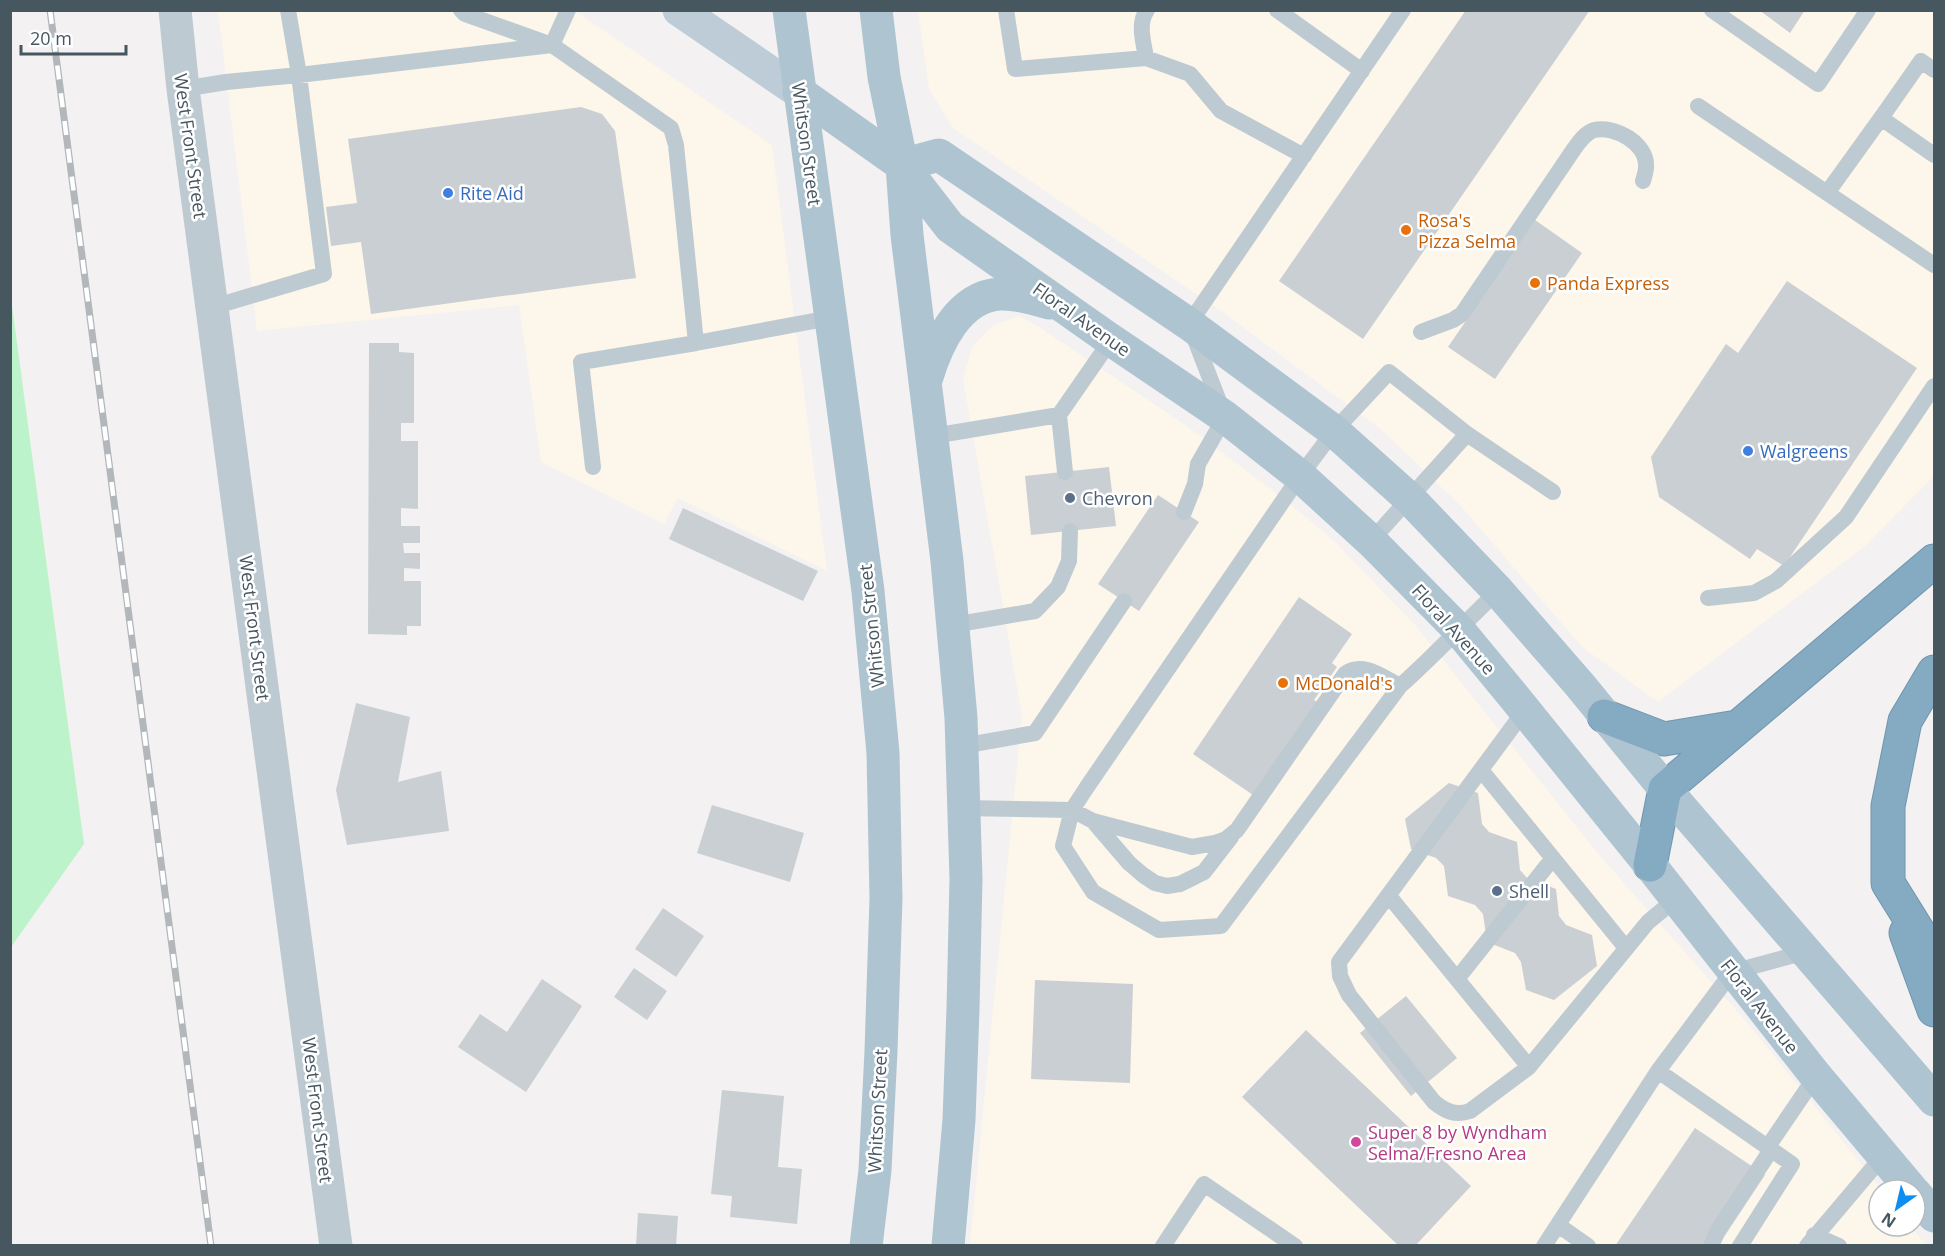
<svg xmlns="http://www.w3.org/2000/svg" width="1945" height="1256" font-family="'Open Sans',sans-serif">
<rect width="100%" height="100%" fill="#f3f1f1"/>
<path fill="#fdf6ea" d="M218 11H575L772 145 827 571 678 498 664 524 541 462 519 305 257 331Z
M918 11H1934V476L1865 546 1658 702 1582 647 1460 505 1383 431 1225 314 953 128 929 89Z
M1019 316 1039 327 1184 424 1284 499 1333 540 1416 626 1600 856 1745 1020 1882 1190H1879V1226H1910L1926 1245H970L1022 715 963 379 972 347 992 326Z"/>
<path fill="#bdf3cb" d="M11 298 84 844 11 947H10Z"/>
<path fill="#cacfd3" d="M1466 10H1590L1363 339 1279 281Z
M1759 10H1805L1790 33Z
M581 107 602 114 615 131 636 278 371 314 361 242 331 246 326 207 357 203 348 139Z
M1535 220 1582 253 1495 379 1448 347Z
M1787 281 1917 368 1784 566 1757 549 1750 559 1659 497 1651 457 1726 344 1738 353Z
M369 343H399V352L414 353V423H401V441H418V509L401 508V526H420V543H403L404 553H420V569L404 568V581H421V626H407V635L368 634Z
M1109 467 1116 526 1031 535 1025 476Z
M1158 495 1199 522 1139 611 1098 584Z
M683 508 818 571 803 601 669 539Z
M1299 597 1352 634 1332 663 1337 667 1314 700 1317 702 1253 795 1193 754Z
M356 703 410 717 398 782 441 771 449 831 347 845 336 790Z
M1449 783 1478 793 1482 824 1489 832 1517 842 1520 870 1527 878 1556 889 1559 916 1566 925 1592 935 1597 966 1554 1000 1526 990 1521 962 1515 953 1487 942 1483 914 1475 905 1448 896 1444 866 1436 858 1411 849 1405 819Z
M712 805 804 833 790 882 697 853Z
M663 908 704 936 676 977 635 949Z
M634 968 667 991 647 1020 614 997Z
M542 979 582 1006 526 1092 458 1047 480 1014 507 1032Z
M1035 980 1133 984 1130 1083 1031 1079Z
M1406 996 1457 1058 1411 1096 1360 1033Z
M1306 1030 1471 1186 1415 1246H1399L1242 1097Z
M722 1090 784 1096 778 1167 802 1169 797 1224 730 1217 732 1196 711 1194Z
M1695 1128 1765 1175 1718 1246H1615Z
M638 1213 678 1216 676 1246H636Z"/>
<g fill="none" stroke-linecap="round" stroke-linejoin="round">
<g stroke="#7096af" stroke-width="35">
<path id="motorway" d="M1934 672 1905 721 1888 806V883L1934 957
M1604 716 1664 739 1737 727
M1650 865 1665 789 1934 561
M1906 933 1934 1010"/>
</g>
<path stroke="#becad1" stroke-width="16" d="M461 10 465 14 552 45 671 128 676 145 696 343 830 318
M1006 10 1015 69 1146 58 1190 74 1221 111 1304 156
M1277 10 1362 71
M1712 10 1818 84 1868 10
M1146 58C1144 43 1137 24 1147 10
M1934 70 1921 61 1881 118 1934 155
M183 89 226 82 299 75 288 10
M1698 106 1934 265
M1827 193 1881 118
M213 307 324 274 299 75 552 45 568 10
M1421 332 1453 320 1462 314 1574 149C1579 142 1585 133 1594 130 1615 125 1648 144 1646 167 1646 172 1644 177 1643 181
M933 436 1059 415
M593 467 581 362 696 343
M1065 472 1059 415 1111 340
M1184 512 1195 484 1198 464 1225 417 1189 324 1403 10
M1371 541 1467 434
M1498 591C1465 622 1434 656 1400 686L1221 926 1159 930 1093 892 1063 846 1072 810 1087 787 1300 476 1334 431 1389 372 1467 434 1553 492
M1708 598 1754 593 1776 581 1846 517 1934 386
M953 625 1035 611 1058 587 1069 561 1070 531
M1525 710 1339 962 1340 976 1349 995 1434 1102C1445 1111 1455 1116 1470 1111L1529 1067 1648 922 1677 898
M962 746 1035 733 1124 601
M1481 770 1626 948
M963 808 1072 810 1093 821 1192 847 1215 843 1226 839 1237 830 1345 674C1363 661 1382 677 1400 686
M1093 821 1129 863 1143 875 1155 883 1167 886 1180 884 1204 872 1231 837
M1389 896 1529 1067
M1457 979 1553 858
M1658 1071 1792 1164 1740 1246
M1767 1148 1816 1076
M1558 1225 1588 1246
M1814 1235 1839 1246
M1163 1246 1204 1184 1295 1246
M1544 1246 1658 1071 1732 972 1806 952
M1711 1246 1718 1230 1771 1150
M1807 1246 1883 1156"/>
<path stroke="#becad1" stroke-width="33" d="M175 10 183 89 336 1246"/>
<path stroke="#bdccd6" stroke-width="33" d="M679 10 799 92"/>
<path stroke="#afc4d1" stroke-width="33" d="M789 10 868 591 883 753 886 898 881 1051 875 1170 866 1246
M876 10 884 77 902 165 907 235 947 561 961 718 966 879 963 1009 959 1120 948 1246
M799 92 902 165 950 227 1105 336 1225 417 1300 476 1371 541 1458 629 1510 692 1650 865 1816 1076 1912 1190
M902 165 939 155 1189 324 1334 431 1410 499 1498 591 1579 684 1665 789 1934 1100
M927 377C937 344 958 297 999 294 1016 293 1033 298 1049 303
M1915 1193 1934 1216"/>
<use href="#motorway" stroke="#85abc3" stroke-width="33"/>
<g stroke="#b2b7bb" stroke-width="7">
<path id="rail" d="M50 10 211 1246"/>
</g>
<use href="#rail" stroke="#fff" stroke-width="4.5" stroke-dasharray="14" stroke-linecap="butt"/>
</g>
<g fill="#3f7fe0" stroke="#fff" stroke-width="2">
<circle cx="448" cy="193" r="6"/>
<circle cx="1748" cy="451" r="6"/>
</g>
<g fill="#e8710a" stroke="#fff" stroke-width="2">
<circle cx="1406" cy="230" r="6"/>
<circle cx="1535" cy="283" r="6"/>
<circle cx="1283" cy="683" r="6"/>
</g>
<g fill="#5c6f8a" stroke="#fff" stroke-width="2">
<circle cx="1070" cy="498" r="6"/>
<circle cx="1497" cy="891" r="6"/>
</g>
<circle fill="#d1479c" stroke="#fff" stroke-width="2" cx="1356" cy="1142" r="6"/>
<g text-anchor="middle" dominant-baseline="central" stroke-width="5" stroke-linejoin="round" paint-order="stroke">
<g font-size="18" fill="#475760" stroke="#fff">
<text transform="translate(807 144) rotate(82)">Whitson Street</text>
<text transform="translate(191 146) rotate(82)">West Front Street</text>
<text transform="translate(1082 319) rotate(35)">Floral Avenue</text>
<text transform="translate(871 626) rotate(-96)">Whitson Street</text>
<text transform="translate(255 628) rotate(83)">West Front Street</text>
<text transform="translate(1454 629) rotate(48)">Floral Avenue</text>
<text transform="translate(1760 1006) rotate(52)">Floral Avenue</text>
<text transform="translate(318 1110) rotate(83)">West Front Street</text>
<text transform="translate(877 1111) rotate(-87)">Whitson Street</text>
</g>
<g font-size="18" fill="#366cbe" stroke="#fff" text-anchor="start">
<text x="460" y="193">Rite Aid</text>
<text x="1760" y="451">Walgreens</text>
</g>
<g font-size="18" fill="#c56008" stroke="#fff" text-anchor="start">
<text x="1418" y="220">Rosa's<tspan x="1418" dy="21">Pizza Selma</tspan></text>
<text x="1547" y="283">Panda Express</text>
<text x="1295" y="683">McDonald's</text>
</g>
<g font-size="18" fill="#4e5e75" stroke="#fff" text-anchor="start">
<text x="1082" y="498">Chevron</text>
<text x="1509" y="891">Shell</text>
</g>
<g font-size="18" fill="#b23c85" stroke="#fff" text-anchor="start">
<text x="1368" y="1132">Super 8 by Wyndham<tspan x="1368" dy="21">Selma/Fresno Area</tspan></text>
</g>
</g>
<rect width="1945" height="1256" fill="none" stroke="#475760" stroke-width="24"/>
<g transform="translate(1897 1208) rotate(214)"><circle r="28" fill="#ffffff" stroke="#b5bcbf" stroke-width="1.5"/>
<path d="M0-4.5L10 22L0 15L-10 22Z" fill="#0c8ef2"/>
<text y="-9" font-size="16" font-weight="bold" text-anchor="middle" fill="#475760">N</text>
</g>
<path d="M21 45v9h105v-9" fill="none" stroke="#475760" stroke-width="3"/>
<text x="30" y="45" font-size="18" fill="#475760" stroke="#ffffff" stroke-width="4.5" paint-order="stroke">20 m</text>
</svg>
